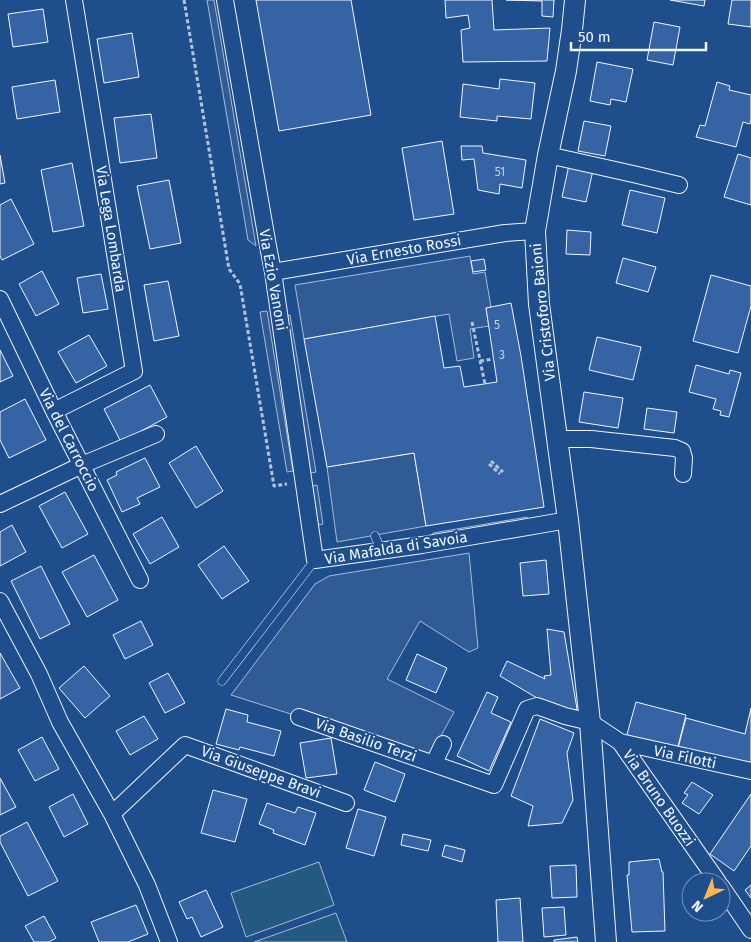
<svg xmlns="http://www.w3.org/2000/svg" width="751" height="942" font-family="'Fira Sans',sans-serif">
<rect width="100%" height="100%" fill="#1f4e8c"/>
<path fill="#245a82" stroke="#a8bbd7" d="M319 862 334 905 246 937 231 893Z
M336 913 347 942H254Z"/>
<path fill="#305b95" stroke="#a8bbd7" d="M207 0H214L256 246 248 240Z
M470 256 473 274 485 272 491 307 486 308 489 326 470 329 474 358 457 361 449 314 304 339 295 285Z
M267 311 293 471 287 472 260 312Z
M290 315 316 472 310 473 284 316Z
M414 453 426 526 337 542 327 467Z
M317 485 323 524 318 525 312 486Z
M527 517 528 523 433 538V533Z
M469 553 478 648 469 652 420 621 387 679 454 712 429 758 231 695 315 584 329 576Z"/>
<path fill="#3563a3" stroke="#f2f6ff" d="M256 0H351L371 115 279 131Z
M445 0H492L494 30 550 28 547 61 463 62 461 30 470 28 468 15 446 18Z
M506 0H554L553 17 542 16V1Z
M670 0H705L704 6Z
M732 0H751V27L728 24Z
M43 9 48 42 13 47 8 14Z
M654 22 680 27 673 65 647 60Z
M132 33 139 77 104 83 97 39Z
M597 62 633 69 626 102 611 99 610 105 590 101Z
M500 79 535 83 531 119 497 116V121L460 117 463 84 499 89Z
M55 80 60 112 17 119 12 87Z
M717 82 730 86 729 90 751 95V119L750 124 743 122 736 147 696 137 700 125 705 126Z
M151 114 157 158 120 163 114 118Z
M584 121 611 126 605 156 578 151Z
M442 141 454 214 414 220 402 148Z
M461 146H482L483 153 526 160 522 188 500 184 499 194 478 190 474 159 462 160Z
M738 154 751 158V205L724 197Z
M0 155 5 183 0 184Z
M72 163 84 226 53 232 41 170Z
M569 165 593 170 586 202 562 197Z
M169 180 181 243 150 249 137 186Z
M630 190 665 198 657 233 622 225Z
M11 199 34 244 2 260 0 256V205Z
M567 230 591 232 590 255 566 254Z
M623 258 656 267 648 292 616 283Z
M484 259 486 270 473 272 471 261Z
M42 271 59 304 36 316 19 284Z
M101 274 108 309 83 313 77 278Z
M711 275 751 286V306L738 353 693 341Z
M168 281 179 336 154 341 144 285Z
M511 303 521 356 544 507 426 526 414 453 327 467 304 339 435 316 444 368 460 366 464 387 497 382 486 308Z
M89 335 107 366 76 383 58 352Z
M597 337 641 347 633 380 589 370Z
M0 350 13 376 0 382Z
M696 365 729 374 730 370 741 373 729 417 720 415 721 411 713 409 716 399 689 392Z
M150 385 167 417 121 442 104 409Z
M584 392 623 398 618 428 579 422Z
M25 399 46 440 9 458 0 440V412Z
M647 408 677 412 674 433 644 429Z
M196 446 223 491 196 508 169 463Z
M145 458 160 487 137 498 140 504 122 512 107 480 117 475 116 472Z
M65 492 88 534 62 548 39 506Z
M162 517 179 547 150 564 133 534Z
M12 525 26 552 0 566V532Z
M224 546 249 581 222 599 198 565Z
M94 555 118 600 87 617 62 572Z
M546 560 549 594 523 596 520 563Z
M41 566 70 624 40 639 11 581Z
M141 621 153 645 125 659 113 635Z
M547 629 564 632 577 709 564 714 500 676 507 661 545 679 544 676 551 675Z
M0 653 20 688 0 699Z
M417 654 447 668 436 693 406 680Z
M84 666 110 696 85 718 59 688Z
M168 673 185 703 165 713 149 683Z
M487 692 498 697 491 713 511 722 489 771 457 756Z
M636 702 686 715 677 750 626 738Z
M751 708V764L678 748 686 718 745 734Z
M226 709 248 715 247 722 281 731 274 756 240 747 239 750 216 744Z
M144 716 158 739 130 755 116 731Z
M540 719 574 733 567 753 573 800 562 823 528 826 533 806 511 796Z
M42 737 59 769 35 781 18 750Z
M331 738 337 774 306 778 300 743Z
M375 762 405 774 395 802 364 790Z
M0 778 16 807 0 815Z
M692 782 713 795 699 814 682 803 688 795 684 793Z
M213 790 247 799 235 842 201 833Z
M73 794 88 824 64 837 49 807Z
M751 794V846L734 871 710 854Z
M267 803 295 813 298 807 316 813 305 845 273 833 274 830 259 824Z
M358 809 386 817 374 856 346 848Z
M27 822 58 881 28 896 0 842V836Z
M403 834 431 840 428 851 401 845Z
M445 845 465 850 462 862 442 856Z
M659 859 662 872H663L665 931 632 932 627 875H629V862Z
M576 865 577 897 552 898 550 866Z
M751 885V898L745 890Z
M206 890 223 927 201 937 192 917 187 919 179 902Z
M520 898 523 942H498L496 900Z
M136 905 148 934 128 942H99L91 922Z
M564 907 566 935 544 937 542 908Z
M44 916 56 938 49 942H34L25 926Z
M577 937 578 942H554V940Z"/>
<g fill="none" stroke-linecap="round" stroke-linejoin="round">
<g stroke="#f2f6ff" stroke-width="9">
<path id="service" d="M375 536 381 550
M222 681 315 560"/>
</g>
<g stroke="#f2f6ff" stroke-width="18">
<path id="minor" d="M225 0 268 246 273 272 315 560 422 545 568 520
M548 155 633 174 679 185
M273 272 505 233 535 231
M0 299 54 411 140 580
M54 411 134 371 74 0
M557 439H591L675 448 682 451 684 458 683 474
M0 504 82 465 156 434
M0 601 39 674 60 722 112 814 147 885 169 942
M299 717 494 785 527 709 537 706 565 716 590 722 620 742 718 882
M620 742 751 771
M434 763 443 744
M112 814 185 745 346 803
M721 886 751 930"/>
</g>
<g stroke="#f2f6ff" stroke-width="22">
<path id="tertiary" d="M575 0 572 30 566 71 548 155 535 231 539 304 568 520 590 722 606 942"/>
</g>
<path stroke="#b3c4dc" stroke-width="3" stroke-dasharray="4 2.5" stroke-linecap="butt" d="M184 0 229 269 240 284 274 486 287 484
M472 322 485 384
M480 361 494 359
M491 461 503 472
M489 464 500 474"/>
<use href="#service" stroke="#1f4e8c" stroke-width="8"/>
<use href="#minor" stroke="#1f4e8c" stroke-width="16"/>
<use href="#tertiary" stroke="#1f4e8c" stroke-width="20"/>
</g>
<g text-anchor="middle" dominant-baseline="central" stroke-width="4" stroke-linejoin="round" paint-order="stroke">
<g font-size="12" fill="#c3d1e8">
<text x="500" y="172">51</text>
<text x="497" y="325">5</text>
<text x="502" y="355">3</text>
</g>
<g font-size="15" fill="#f2f6ff" stroke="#1f4e8c">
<text transform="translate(111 229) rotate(81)">Via Lega Lombarda</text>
<text transform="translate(404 250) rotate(-10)">Via Ernesto Rossi</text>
<text transform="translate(273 280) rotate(80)">Via Ezio Vanoni</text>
<text transform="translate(543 312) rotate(-96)">Via Cristoforo Baioni</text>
<text transform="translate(69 440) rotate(63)">Via del Carroccio</text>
<text transform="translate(396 548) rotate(-9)">Via Mafalda di Savoia</text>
<text transform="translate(366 740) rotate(19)">Via Basilio Terzi</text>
<text transform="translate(685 757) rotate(12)">Via Filotti</text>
<text transform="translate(261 772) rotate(20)">Via Giuseppe Bravi</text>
<text transform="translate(659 798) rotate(55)">Via Bruno Buozzi</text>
</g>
</g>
<g transform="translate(706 897) rotate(223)"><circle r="24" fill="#1f4e8c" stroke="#7391ba"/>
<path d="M0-4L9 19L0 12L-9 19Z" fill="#ffb74d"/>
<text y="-8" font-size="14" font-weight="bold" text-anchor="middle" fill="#f2f6ff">N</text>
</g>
<path d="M571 42v8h135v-8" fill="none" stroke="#f2f6ff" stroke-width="2.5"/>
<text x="578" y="42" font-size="15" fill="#f2f6ff" stroke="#1f4e8c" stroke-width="4" paint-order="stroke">50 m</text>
</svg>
